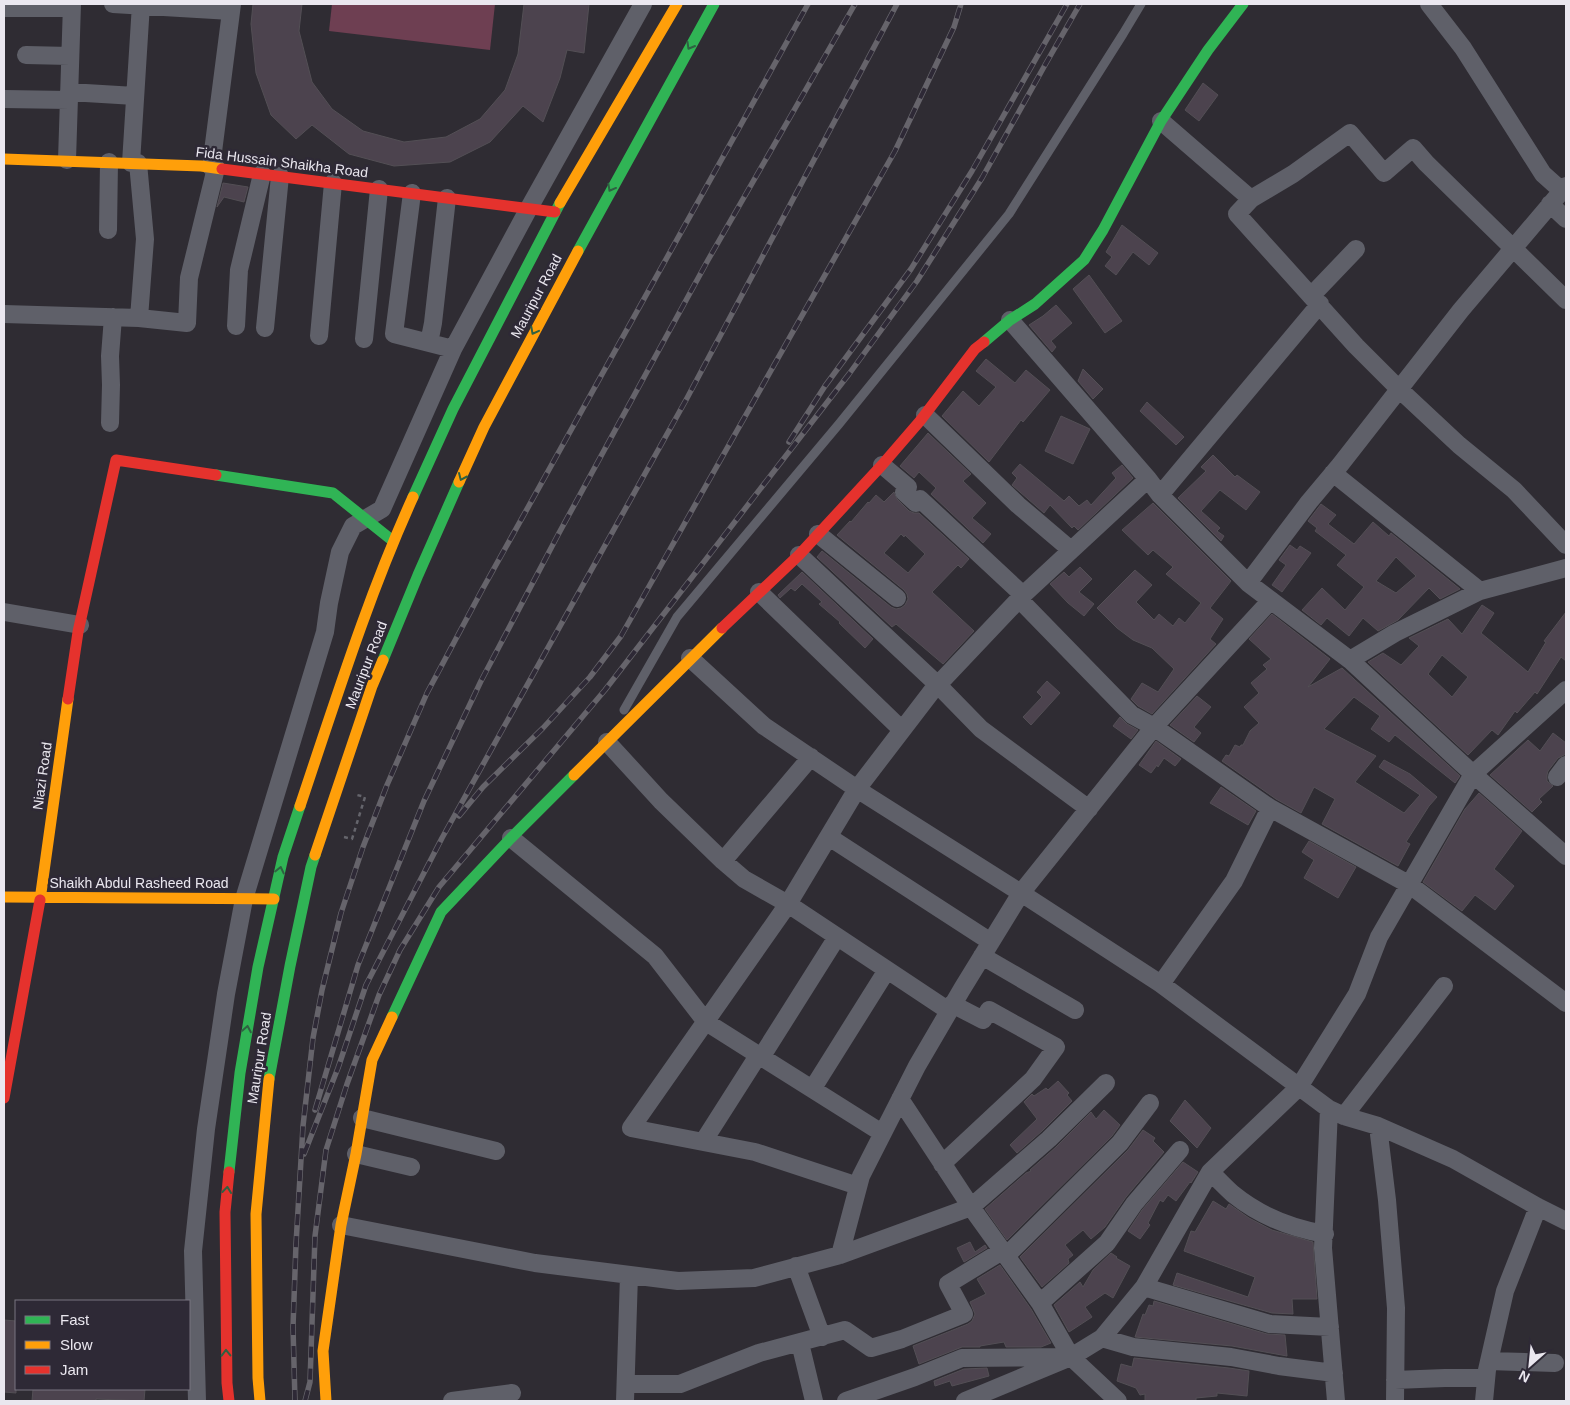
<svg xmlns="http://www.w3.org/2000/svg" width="1570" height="1405" font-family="Helvetica,sans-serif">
<rect width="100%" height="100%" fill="#2f2c33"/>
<path fill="#6e3f52" d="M332 4H495L490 50 329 31Z"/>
<path fill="#4c434e" stroke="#534f55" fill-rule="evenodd" d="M253 4H302L299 31 312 82 332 109 363 131 404 142 446 137 480 119 505 90 518 54 524 4H589L584 53 567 50 560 78 543 122 523 106 490 142 450 162 394 166 349 154 312 125 296 139 271 115 256 73 251 24Z
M1203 83 1218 95 1199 121 1185 110Z
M223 183 248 187 244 202 224 197 217 207Z
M1122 225 1158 253 1149 265 1133 252 1116 275 1105 266 1112 257 1106 252Z
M1089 275 1122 321 1105 333 1073 289Z
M1056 305 1072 323 1051 341 1056 347 1052 352 1029 325 1043 316Z
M986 359 1015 383 1026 370 1050 390 1023 422 1021 420 989 462 942 416 963 391 979 406 996 387 976 371Z
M1083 369 1103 389 1093 399 1078 381Z
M1147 402 1184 437 1176 445 1140 411Z
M1061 416 1090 429 1073 464 1045 451Z
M928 433 971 474 963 481 986 503 972 518 991 534 983 543 931 494 936 488 919 472 914 478 900 466Z
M1213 455 1235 477 1237 475 1260 492 1246 510 1220 490 1201 511 1220 528 1217 531 1224 536 1221 541 1178 498 1206 471 1201 467Z
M1020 464 1064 501 1069 496 1079 506 1087 500 1091 505 1116 478 1112 473 1122 465 1133 478 1078 530 1074 526 1072 528 1050 505 1044 513 1012 485 1017 478 1012 473Z
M894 492 897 499 909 511 914 513H919L969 559 961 568 958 565 932 592 974 631 943 664 896 624 892 627 817 557 822 551 891 607 896 609 901 608 905 605 908 599 907 594 904 590 837 535 850 521 851 522 868 502 869 503 876 495 884 502ZM901 534 904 537 905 535 925 554 908 573 884 553Z
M1153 503 1231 581 1210 608 1223 619 1210 639 1216 644 1152 714 1138 706 1131 699 1142 683 1158 692 1174 669 1152 648 1133 640 1117 628 1097 608 1135 570 1152 585 1136 602 1154 620 1159 614 1173 626 1179 618 1185 623 1201 603 1166 574 1173 567 1153 550 1148 555 1122 530Z
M1321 504 1336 515 1328 524 1354 544 1373 522 1389 536 1391 533 1460 589 1440 599 1429 588 1398 620 1378 631 1363 618 1349 636 1327 618 1321 625 1302 610 1322 588 1345 610 1364 587 1337 565 1346 555 1315 531 1317 528 1308 521ZM1396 557 1416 576 1396 593 1376 581Z
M1290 545 1297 550 1300 546 1311 553 1282 592 1272 585 1286 565 1279 560Z
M1080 567 1092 579 1079 592 1094 604 1084 616 1068 603 1050 584 1064 572 1069 577Z
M802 572 873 639 865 648 839 623 840 622 819 604 822 602 802 584 795 591 791 588 780 598 778 595Z
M1482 605 1494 613 1481 633 1528 672 1546 642 1544 641 1566 612V661L1561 657 1537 694 1535 692 1517 713 1515 711 1498 735 1492 730 1468 755 1368 662 1383 653 1401 665 1419 646 1409 638 1448 619 1462 634ZM1442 655 1468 677 1452 697 1428 674Z
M1272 614 1330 659 1308 687 1342 668 1460 776 1455 783 1395 735 1389 742 1371 729 1380 716 1354 697 1324 729 1376 756 1355 782 1404 813 1420 795 1379 767 1384 760 1410 774 1437 797 1429 806 1406 842 1410 844 1398 866 1322 824 1335 799 1314 787 1301 813 1276 799 1222 761 1226 755 1229 756 1235 745 1240 747 1241 745H1243L1250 731 1259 723 1244 707 1259 693 1251 683 1267 669 1263 665 1271 659 1249 639Z
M1047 681 1060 693 1031 725 1023 717 1042 697 1037 692Z
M1197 696 1211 707 1194 727 1201 733 1194 742 1170 725Z
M1120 717 1127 724 1138 730 1131 739 1113 726Z
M1553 733 1566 743V754L1558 758 1548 771 1547 775V781L1553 786 1539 799 1542 802 1532 812 1490 775 1528 740 1540 751Z
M1156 741 1181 759 1175 766 1164 758 1158 767 1157 765 1151 773 1139 765Z
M1221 787 1256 811 1248 825 1210 803Z
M1479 793 1522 831 1494 869 1514 886 1495 910 1475 895 1462 911 1423 882 1465 809Z
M1309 841 1356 867 1338 898 1304 878 1314 860 1302 852Z
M1058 1081 1069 1093 1067 1095 1072 1101 1042 1131 1017 1153 1010 1145 1037 1119 1024 1102 1032 1094 1034 1096 1046 1088 1048 1090Z
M1185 1100 1211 1128 1197 1148 1170 1121Z
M1104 1110 1120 1125 1112 1136 1007 1240 985 1209 1026 1173 1031 1171 1030 1170 1056 1147 1091 1112 1096 1119Z
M1143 1130 1155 1138 1153 1141 1164 1152 1126 1197 1105 1227 1091 1239 1083 1230 1065 1245 1073 1255 1068 1259 1069 1263 1042 1287 1020 1257 1128 1150Z
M1183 1162 1198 1172 1191 1183 1190 1182 1176 1201 1168 1195 1163 1202 1160 1200 1148 1223 1150 1225 1140 1239 1128 1231 1142 1210Z
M1213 1201 1226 1209 1229 1204 1249 1218 1272 1230 1313 1242 1317 1299H1292L1293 1314 1272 1313 1173 1285 1177 1273 1248 1297 1255 1277 1184 1251 1191 1231 1195 1232Z
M970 1242 975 1252 985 1245 987 1248 964 1262 957 1248Z
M1111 1253 1117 1257 1116 1258 1130 1266 1113 1298 1105 1293 1085 1307 1092 1317 1069 1332 1054 1305 1080 1282 1083 1287 1093 1270Z
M1000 1265 1031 1309 1051 1343 1041 1347H1006L1004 1342 980 1346V1347H962L919 1364 913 1346 968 1324 972 1321 975 1314 970 1302 986 1294 977 1279Z
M1154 1301 1267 1334 1285 1335 1287 1356 1232 1346 1135 1337 1143 1314 1145 1315 1149 1305 1153 1306Z
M4 1320 16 1321V1393L4 1392Z
M1134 1358 1229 1368 1249 1371 1247 1396 1217 1393V1396L1196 1398V1401H1145V1394L1140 1395 1136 1388 1117 1381 1121 1364 1132 1367Z
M987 1368 989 1376 952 1386 950 1381 935 1386 934 1381 964 1369Z
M33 1389H145L144 1401 96 1399V1401H32Z"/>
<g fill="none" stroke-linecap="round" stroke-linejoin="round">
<path stroke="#65656c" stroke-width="2.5" stroke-dasharray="4 4" stroke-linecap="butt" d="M344 837 352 839 365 797 357 795"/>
<path stroke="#5f6069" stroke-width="9" d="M624 710 677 617 839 424 1009 214 1123 34 1141 4"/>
<path stroke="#5f6069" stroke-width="18" d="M113 4 231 11
M1429 4 1463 48 1543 174 1562 191
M4 8H72
M26 55 70 56
M69 92 135 96
M4 99 69 100
M1161 121 1251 199 1237 214 1356 346 1399 389 1459 445 1514 490 1566 545
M67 160 72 4
M131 163 141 4
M138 163 145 239 139 318
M211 167 232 4
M412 193 394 334 453 349
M1251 199 1293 174 1350 133 1384 173 1413 148 1426 163 1566 300
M1550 204 1566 219
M108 230 109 162
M1312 295 1356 249
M4 314 139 318 187 323 189 278 216 168
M1010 320 1148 479 1160 495 1248 583 1350 660 1473 774 1566 856
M236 326 239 270 262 174
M265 328 280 176
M319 336 333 183
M364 339 379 189
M429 343 433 323 447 198
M925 415 1018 505 1071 550
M110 423 111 385 110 356 113 317
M882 465 908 487 904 492 916 503 920 499 1023 595
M1333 473 1480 591
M1160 495 1320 304
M818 534 897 598
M799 555 938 685 981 729 1089 809
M1248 583 1309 502 1340 465 1461 310 1566 186
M759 592 902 730
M1019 599 1132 715 1154 727 1270 808 1410 885 1566 1003
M4 612 80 625
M690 658 764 726 863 793 1021 893 1161 984 1329 1109 1344 1116 1378 1126 1453 1159 1538 1207 1566 1221
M1350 660 1395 633 1480 591 1566 568
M607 742 661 801 723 861 744 879 788 904 949 1011
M1557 777 1566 765
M829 837 991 942
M511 838 655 956 706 1022 882 1133
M723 861 811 757
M982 956 1075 1010
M1161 984 1234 881 1270 808
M762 1056 837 937
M813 1088 887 970
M900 1099 971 1207 1040 1303 1071 1357 1118 1401
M1329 1109 1323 1248 1336 1401
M1344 1116 1444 986
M362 1118 496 1151
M1378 1126 1387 1200 1396 1308 1395 1401
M703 1142 759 1054
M356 1154 411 1167
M942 1164 1033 1079 1056 1047 989 1010 983 1020 952 1004
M1210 1172C1218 1179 1225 1187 1233 1194 1260 1216 1290 1228 1325 1234
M858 1186 755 1152 631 1128 788 904 857 789 932 691 1023 595 1148 479
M341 1225 535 1263 678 1281 754 1278 840 1255 971 1207 1049 1139 1106 1083
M840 1255 861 1176 917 1066 962 989 1021 893 1154 727 1271 600
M1006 1256 1120 1143 1150 1103
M796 1266 822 1337
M1144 1287 1270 1324 1330 1327
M1040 1303 1107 1243 1134 1204 1180 1150
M1102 1338 1133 1347 1231 1357 1279 1366 1334 1373
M800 1343 814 1401
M1489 1361 1555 1363
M1395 1380 1445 1378H1486
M626 1384H680L759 1353 845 1330 871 1348 902 1339 964 1314 948 1284 1002 1251
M197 1401 193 1251 206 1129 226 994 244 899 325 632 329 603 340 552 353 526 382 509 453 349 529 208 643 4
M452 1401 512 1393
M625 1401 629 1275
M846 1401 915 1377 962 1358 1060 1357
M965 1401 1071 1357 1102 1338 1144 1287 1210 1172 1299 1087 1357 994 1379 937 1473 774 1566 690
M1484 1401 1487 1370 1505 1291 1538 1207"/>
<path stroke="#30b455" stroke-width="11" d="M578 251 714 4
M984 342 1010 320 1035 304 1084 260 1103 230 1161 121 1208 50 1243 4
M216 475 333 493 393 541
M413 497 453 409 560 203
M383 660 418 575 459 482
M392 1017 441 912 511 838 574 775
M269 1079 290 966 311 867 315 855
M229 1172 240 1073 258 967 283 857 300 806"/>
<path stroke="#ff9f0a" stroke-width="11" d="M4 159 201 166 222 169
M560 203 677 4
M459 482 484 427 578 251
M574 775 722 628
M300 806C335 702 368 596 413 497
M315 855 372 686 383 660
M4 897 274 899
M40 900 68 699
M260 1401 258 1378 256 1214 269 1079
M326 1401 323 1351 341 1225 356 1154 372 1060 392 1017"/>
<path stroke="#e5322d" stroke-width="11" d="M222 169 555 212
M722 628 799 555 882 465 920 421 975 349 984 342
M68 699 78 632 116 460 216 475
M4 1098 40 900
M229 1401 227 1383 225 1212 229 1172"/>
<g stroke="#66646b" stroke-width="5.5">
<path id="rail" d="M789 442 825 386 911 269 972 171 1067 4
M459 816 483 787 543 728 590 677 621 636 895 151 954 27 961 4
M315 1110 358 965 424 801 481 681 559 533 708 260 855 4
M304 1154 338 1068 366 985 442 838 686 400 897 4
M295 1401 293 1327 296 1244 303 1126 313 1038 322 990 341 913 363 847 387 785 427 693 482 590 808 4
M305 1401 310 1382 315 1236 326 1150 347 1084 379 995 400 950 439 887 605 690 849 374 917 281 982 178 1045 65 1080 4"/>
</g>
<use href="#rail" stroke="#2e2936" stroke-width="4" stroke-dasharray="11" stroke-linecap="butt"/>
</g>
<defs><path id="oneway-chevron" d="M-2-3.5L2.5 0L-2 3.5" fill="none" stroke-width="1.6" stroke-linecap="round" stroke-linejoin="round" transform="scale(1.25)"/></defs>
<g stroke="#2f6142">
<use href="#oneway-chevron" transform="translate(690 46) rotate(120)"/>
<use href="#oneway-chevron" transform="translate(611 188) rotate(119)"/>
<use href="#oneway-chevron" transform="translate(534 331) rotate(118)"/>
<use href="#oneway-chevron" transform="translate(462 477) rotate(114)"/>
<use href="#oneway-chevron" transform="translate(280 870) rotate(-77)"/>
<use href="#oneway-chevron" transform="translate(247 1029) rotate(-80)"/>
<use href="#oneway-chevron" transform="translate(227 1190) rotate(-84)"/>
<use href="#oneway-chevron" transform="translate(226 1353) rotate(-91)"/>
</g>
<g text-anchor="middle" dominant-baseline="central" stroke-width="5" stroke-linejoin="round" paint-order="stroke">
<g font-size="14" fill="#eae7ef" stroke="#2e2936">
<text transform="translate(282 162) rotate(7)">Fida Hussain Shaikha Road</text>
<text transform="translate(536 296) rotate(-62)">Mauripur Road</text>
<text transform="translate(366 665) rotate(-69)">Mauripur Road</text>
<text transform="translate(42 776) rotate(-82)">Niazi Road</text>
<text x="139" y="883">Shaikh Abdul Rasheed Road</text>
<text transform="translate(259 1058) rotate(-81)">Mauripur Road</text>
</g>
</g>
<rect width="1570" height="1405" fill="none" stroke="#eae7ef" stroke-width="10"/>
<rect x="15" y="1300" width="175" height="90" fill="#2e2936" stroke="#797580"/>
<rect x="25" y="1316" width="25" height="8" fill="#30b455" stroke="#797580"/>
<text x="60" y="1325" font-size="15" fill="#eae7ef">Fast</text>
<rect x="25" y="1341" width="25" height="8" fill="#ff9f0a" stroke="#797580"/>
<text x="60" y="1350" font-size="15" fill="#eae7ef">Slow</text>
<rect x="25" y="1366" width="25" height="8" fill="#e5322d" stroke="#797580"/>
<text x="60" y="1375" font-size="15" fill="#eae7ef">Jam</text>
<g transform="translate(1530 1365) rotate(207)" stroke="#2e2936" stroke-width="4" paint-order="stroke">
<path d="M0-4L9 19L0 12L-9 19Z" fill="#eae7ef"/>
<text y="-8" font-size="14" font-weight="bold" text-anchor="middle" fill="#eae7ef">N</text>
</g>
</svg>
